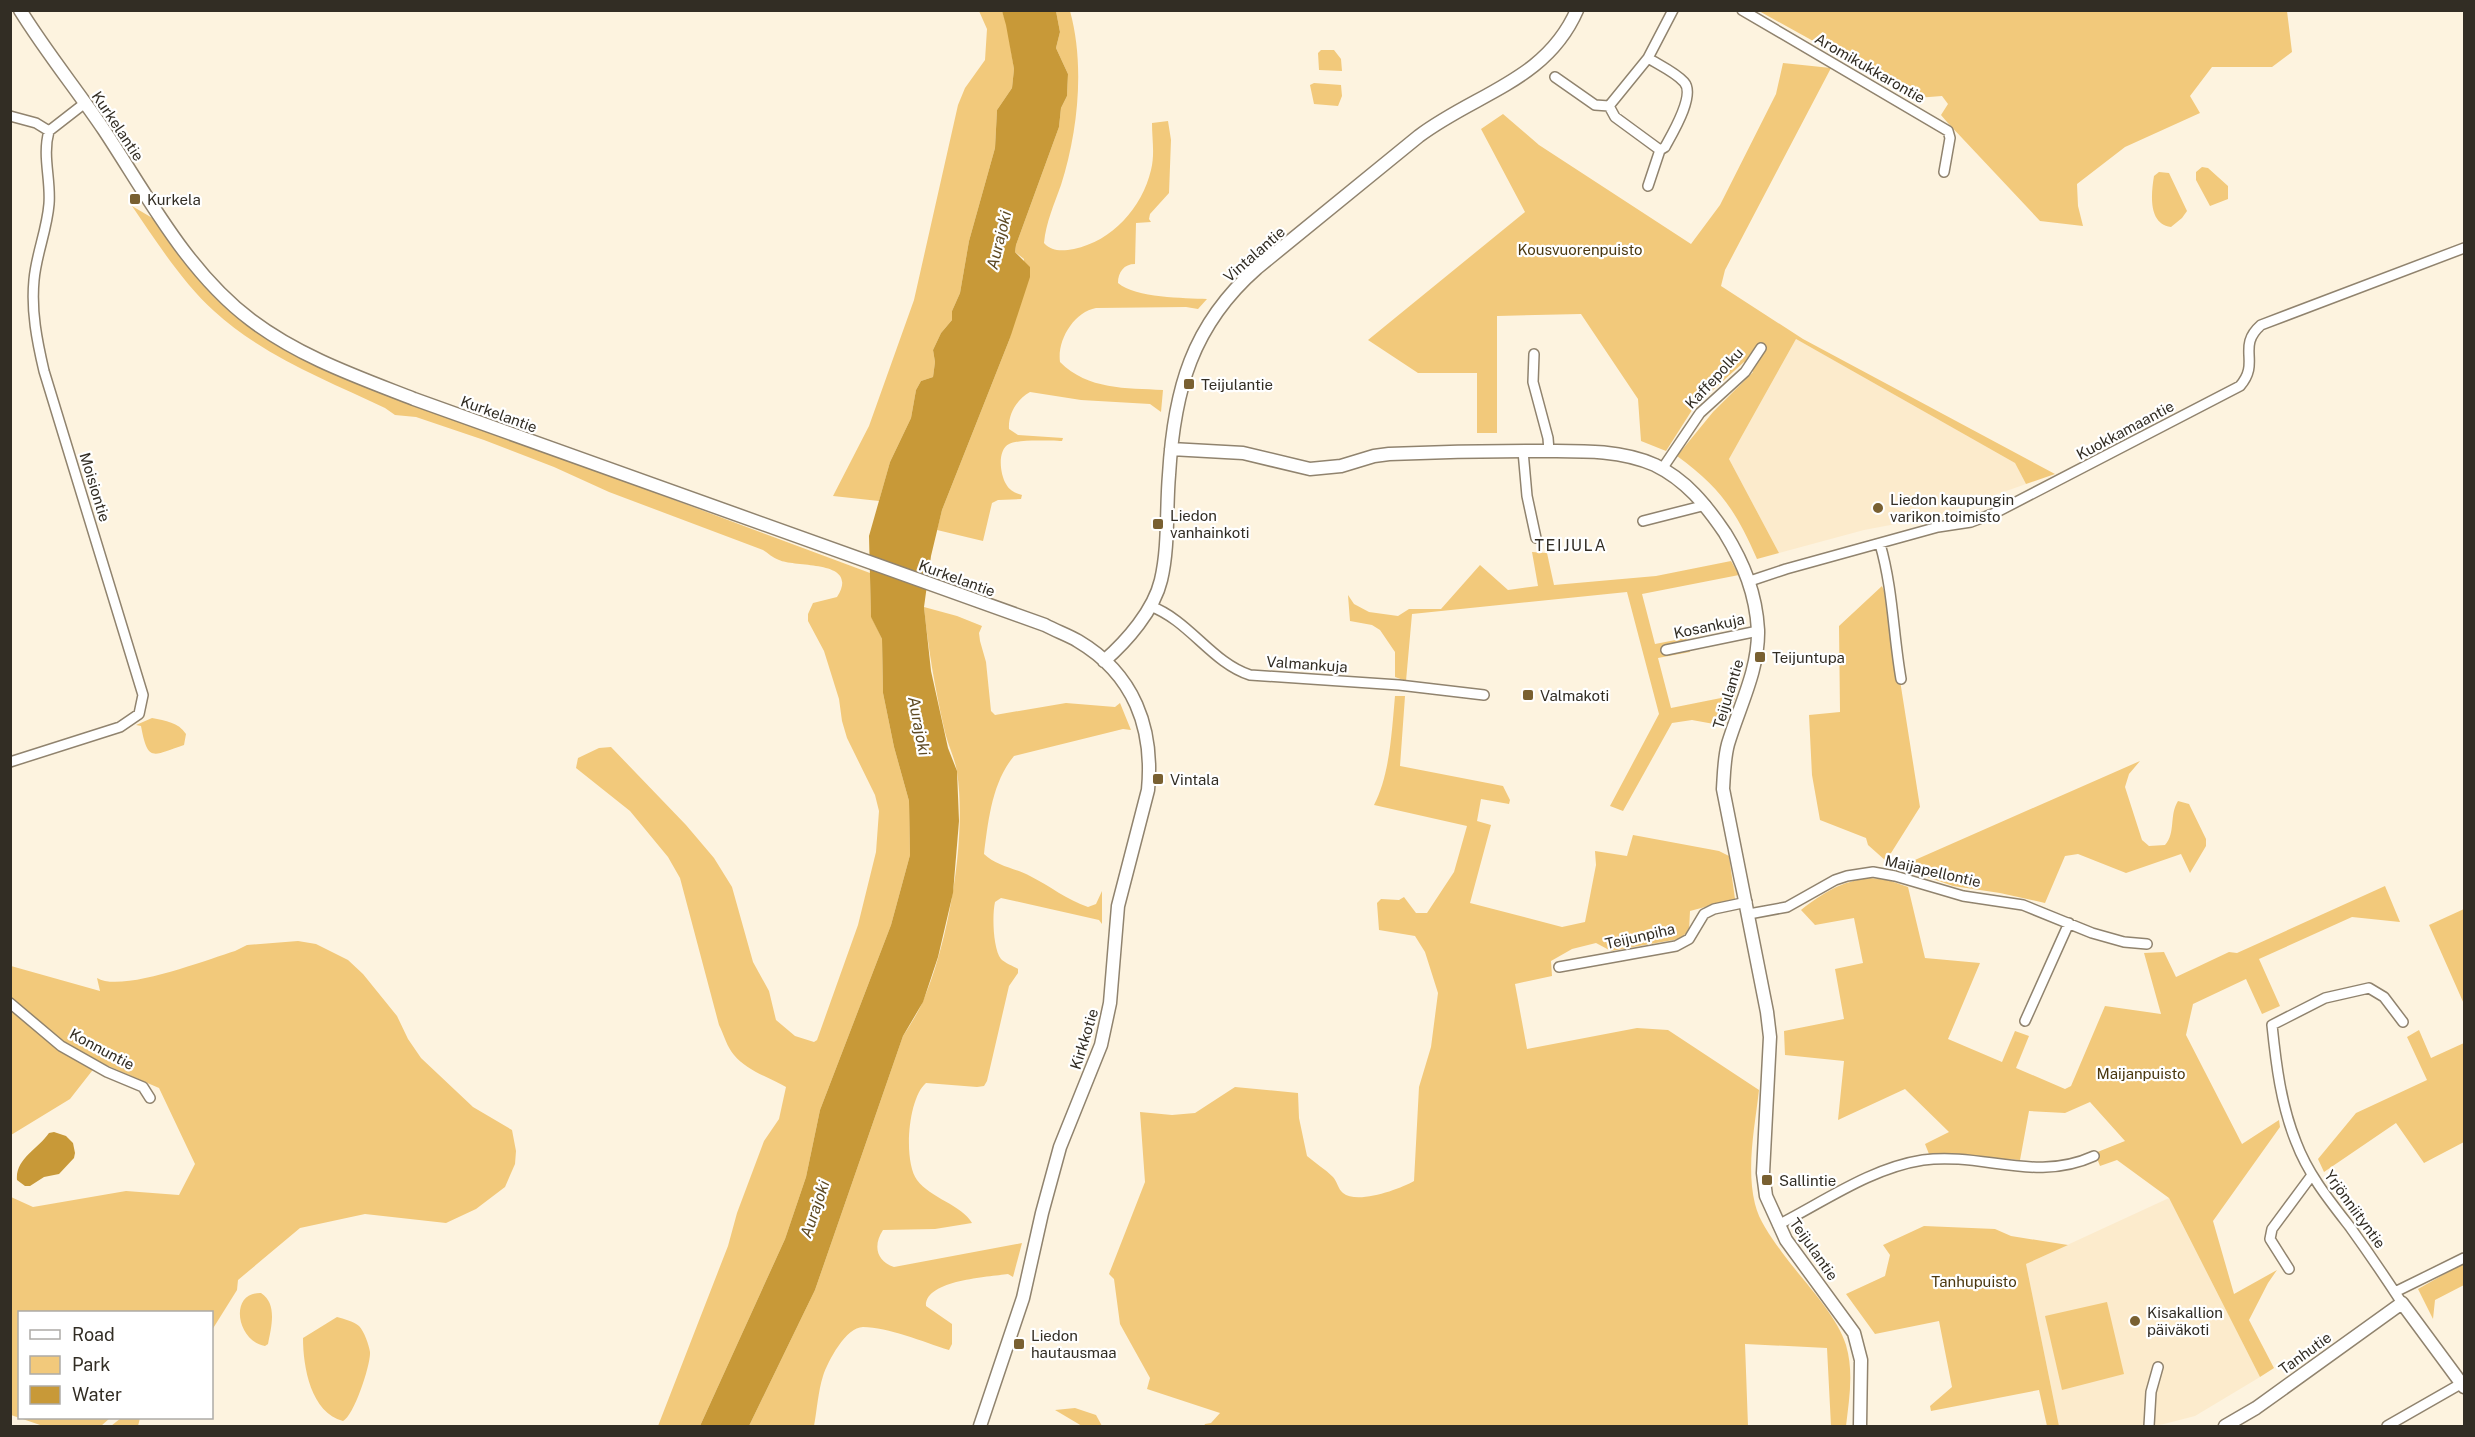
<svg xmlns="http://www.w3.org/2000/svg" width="2475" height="1437" font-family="'Public Sans',sans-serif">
<rect width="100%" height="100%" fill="#fdf3df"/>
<path fill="#fcebcc" d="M1796 339 2015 463 2026 484 1933 517 1864 530 1779 553 1729 459Z
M2169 1198 2260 1377 2195 1416 2164 1424 2152 1426H2059L2026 1264Z"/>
<path fill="#f2c97b" d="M979 11H1002L1007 25 1014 69 1012 88 997 110 995 148 969 241 960 293 952 311V320L941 333 933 350 935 362 933 377 921 381 916 390 911 418 890 462 879 501 833 496 869 426 914 300 958 105 965 88 985 60 987 29Z
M1056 11H1070C1085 65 1078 132 1061 185 1054 205 1046 222 1044 243 1052 252 1063 251 1074 249 1112 241 1142 208 1151 170 1155 154 1152 139 1152 123L1168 121 1171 140 1169 193 1150 214 1149 219 1151 222 1136 223 1135 264C1124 264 1118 272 1118 283 1136 298 1184 298 1207 299L1198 309 1186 307 1096 308C1074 312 1057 340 1060 362 1088 390 1126 388 1163 390L1161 412 1150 404 1081 400 1030 392C1017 399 1008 414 1009 429L1018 435 1063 438 1062 441C1050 441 1018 439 1009 444 997 450 1000 474 1006 484 1010 491 1015 493 1022 495L1021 499 998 500 992 503 983 541 937 530 942 510 1010 338 1024 259 1015 252 1016 245 1059 127 1061 108 1067 96 1068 74 1056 48 1060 32Z
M1759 11H2287L2292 52 2272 67H2212L2190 96 2200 113 2125 147 2077 184 2078 206 2083 226 2040 221 1947 122 1941 115 1948 104 1942 96 1916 98Z
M1321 50H1334L1341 59 1342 71 1319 70 1318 53Z
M1783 63 1831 68 1725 270 1721 286 1803 339 2055 474 2026 484 2015 463 1796 339 1729 459 1779 553 1757 559C1736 511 1720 487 1677 456L1713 412 1753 372 1744 362 1694 407 1666 451 1641 441 1638 399 1581 314 1497 316V433H1477V373H1418L1368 340 1525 212 1481 129 1503 114 1539 145 1691 244 1720 205 1776 94Z
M1314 83 1341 85 1342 96 1338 106 1314 104 1310 85Z
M2202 167 2208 168 2228 186V199L2210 206 2196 180V172Z
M2159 172 2169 173 2187 211 2182 218 2171 227C2148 224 2151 194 2154 176Z
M132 206 154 219 214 297 250 324 331 371 374 390 455 418 870 573 871 616 882 639 883 693 894 747 909 801 910 855 891 925 820 1110 806 1177 785 1239 700 1426H658L728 1246 737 1213 764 1141 779 1119 786 1087C770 1078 746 1070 734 1055 727 1047 724 1035 719 1025L680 878 668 857 630 811 576 768 578 758 599 748 611 747 686 825 714 858 732 887 753 962 769 991 776 1020 795 1036 814 1042 817 1040 858 925 876 852 879 811 875 795 847 738 842 721 839 699 824 651 808 621V614L813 603 837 597C861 559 796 568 779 560 773 558 768 553 763 550L609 492 554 467 484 440 416 417 395 415 385 408C326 380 263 356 214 311 182 282 156 241 132 206Z
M1532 552 1547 553 1554 585 1656 576 1731 561 1739 575 1642 594 1655 644 1686 638 1690 652 1658 658 1671 708 1736 695 1725 726 1692 720 1672 723 1623 811 1610 806 1659 714 1627 592 1412 614 1406 681 1395 677V652L1380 630 1372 625 1350 621 1348 595 1354 604 1369 612 1398 616 1409 609H1441L1480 565 1508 590 1538 586Z
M1882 586 1887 598 1920 807 1886 861 1868 845 1866 838 1820 820 1812 775 1809 715 1840 712 1839 626Z
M924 607 957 616 982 626 979 633 980 641 986 662 991 711 995 715 1066 703 1115 707 1120 703 1131 730 1123 729 1014 756C992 782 988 822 984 854 996 866 1015 868 1030 876 1050 886 1067 900 1088 907L1096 904 1102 891V924L1099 920 1001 898 995 902C992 915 993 949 1001 959 1005 963 1013 966 1018 969V973L1009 986 987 1081 984 1086 977 1087 926 1083C908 1098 903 1161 917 1180 930 1198 962 1205 972 1223L935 1229 883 1230C873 1245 876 1261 894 1267L1022 1243 1013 1277 1008 1274C988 1277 925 1280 926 1306L952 1324V1344L949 1350C923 1342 888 1327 863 1327 846 1327 828 1361 823 1376 818 1392 817 1410 814 1426H749L815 1290 903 1036C910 1025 918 1013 923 1001 949 941 967 836 957 772 955 758 947 743 944 728 935 688 928 648 924 607Z
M1395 696H1405L1400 766 1503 786 1510 800 1509 804 1481 799 1477 821 1491 825 1470 903 1562 927 1585 922 1596 865 1595 851 1627 856 1633 835 1719 851 1729 856 1735 899 1690 911 1689 931 1679 939 1611 951 1596 943 1572 949 1551 961 1552 976 1515 984 1527 1049 1637 1028 1668 1030 1759 1090C1755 1126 1746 1167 1755 1204 1759 1221 1771 1237 1781 1251 1801 1279 1836 1313 1846 1345 1854 1372 1849 1400 1846 1426H1831L1827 1348 1745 1344 1748 1426H1204L1205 1424 1211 1423 1220 1413 1147 1389 1150 1378 1120 1324 1114 1279 1109 1274 1145 1182 1140 1112 1172 1115 1195 1113 1235 1087 1298 1093 1299 1118 1307 1156C1315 1163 1325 1169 1333 1177 1337 1181 1338 1189 1343 1193 1357 1205 1400 1189 1414 1181L1419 1087 1431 1047 1438 993 1425 952 1415 936 1379 930 1377 903 1381 899 1399 900 1404 897 1416 913H1427L1454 872 1467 826 1374 805C1390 775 1392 729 1395 696Z
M152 718C166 721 178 722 186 734L184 745C153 755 148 764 141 726L136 725Z
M2140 761 2129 774 2125 787 2142 840 2149 846 2165 845C2176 833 2169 815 2178 801L2189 804 2206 839V846L2190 873 2181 854 2126 873 2078 854 2065 856 2045 903 2000 893 1953 886 1899 867Z
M1870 878 1888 880 1908 887 1925 958 1980 963 1948 1039 2002 1062 2015 1031 2029 1036 2016 1068 2065 1089 2071 1086 2105 1006 2161 1014 2144 953 2164 952 2176 977 2229 952 2237 953 2385 886 2400 922 2352 917 2259 959 2280 1006 2262 1014 2246 979 2193 1004 2186 1035 2242 1144 2279 1120 2280 1127 2213 1221 2234 1294 2277 1270 2268 1283 2249 1320 2274 1368 2260 1377 2169 1198 2117 1160 2100 1166 2095 1153 2125 1141 2090 1102 2065 1113 2029 1111 2020 1160 1929 1154 1925 1144 1949 1132 1905 1089 1838 1120 1844 1061 1785 1055 1784 1031 1844 1019 1835 969 1863 963 1854 918 1815 925 1801 910C1823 893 1841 881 1870 878Z
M2464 909V1004L2429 925Z
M298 941 316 944 348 960 363 974 397 1016 408 1039 421 1058 473 1107 512 1130 516 1151 515 1164 505 1187 476 1209 446 1223 365 1214 300 1228 238 1280 237 1290 212 1330V1312H20V1418H110L101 1426H43L11 1415V1197L33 1207 126 1191 179 1195 195 1164 159 1088 99 1062 70 1099 11 1135V966L100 991 97 978C121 993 206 960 235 951L247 945Z
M2419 1030 2431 1058 2464 1043V1142L2424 1163 2396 1123 2324 1172 2318 1159 2356 1113 2427 1080 2407 1037Z
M1924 1226 1995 1229 2011 1236 2068 1245 2026 1264 2059 1426H2047L2039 1390 1931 1411 1930 1406 1952 1387 1939 1321 1875 1334 1846 1294 1885 1276 1890 1255 1883 1245Z
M2464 1263V1285L2435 1300 2433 1319 2418 1289Z
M261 1293C278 1304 271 1328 268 1344L265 1346C237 1342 228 1292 261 1293Z
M2107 1302 2124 1374 2062 1390 2045 1316Z
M337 1317C344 1319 353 1321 359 1326 364 1331 369 1345 370 1352 371 1364 354 1416 343 1421 311 1413 303 1367 303 1338Z
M1075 1408 1096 1415 1102 1426H1082L1055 1410Z
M121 1418H140L138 1426H111Z"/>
<path fill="#c89938" d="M1002 11H1056L1060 32 1056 48 1068 74 1067 96 1061 108 1059 127 1016 245 1015 252 1030 267V277L1010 338 942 510 931 556 924 607 931 671 948 748 957 771 959 821 953 893 938 957 923 1002 903 1036 815 1290 749 1426H700L785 1239 806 1177 820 1110 891 925 910 855 909 801 894 747 883 693 882 639 871 617 869 536 890 462 911 418 916 390 921 381 933 377 935 362 933 350 941 333 952 320V311L960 293 969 241 995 148 997 110 1012 88 1014 69 1006 25Z
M54 1132 66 1136 73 1143 75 1153 74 1158 59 1174 44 1177 30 1186H25L17 1180C15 1159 38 1149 49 1133Z"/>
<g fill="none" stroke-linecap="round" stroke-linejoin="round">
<g stroke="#90836e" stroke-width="12">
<path id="minor" d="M1742 10 1948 131 1950 138 1944 172
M1648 58C1659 65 1675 72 1684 82 1696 95 1672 134 1665 147L1660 150 1615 117 1609 106 1648 58 1673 10
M1555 77 1595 105 1609 106
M10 116 36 123 49 131 85 103
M1648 186 1660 150
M1534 354 1533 382 1548 438 1549 451
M1523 451 1527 496 1536 538
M1662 469 1700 413 1745 372 1761 348
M1643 521 1706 505
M1880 544C1893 589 1893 633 1901 679
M1750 581 1786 569 1938 527 1971 522 1995 513 2240 386C2261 362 2236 347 2261 325L2464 248
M1150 606C1189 620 1212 663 1250 675L1399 685 1484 695
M1666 650 1758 631
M10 762 120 727 139 714 143 695 44 371C37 341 31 311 34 280 36 255 47 230 49 204 51 179 42 156 49 131
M1749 914 1787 907 1835 880 1847 876 1873 872 1895 876 1963 896 2023 905 2092 933 2124 942 2147 944
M1559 967 1676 946 1689 939 1704 914 1714 909 1747 902
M10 1003 61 1046 107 1072 143 1087 150 1098
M2025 1021 2069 923
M1778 1225C1825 1201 1871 1168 1923 1160 1983 1152 2035 1183 2094 1156
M2289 1269 2270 1239 2272 1229 2312 1175
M2395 1292 2464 1258
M2402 1303C2385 1277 2368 1252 2350 1227 2329 1200 2308 1174 2296 1142 2281 1105 2276 1064 2272 1025L2325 998 2369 988 2384 997 2403 1022
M2149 1426 2151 1392 2158 1367
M2387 1426 2464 1382"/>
</g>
<g stroke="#90836e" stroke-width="15">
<path id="tertiary" d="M20 10C46 52 77 90 104 130 147 195 187 272 251 320 300 357 358 377 414 399L1045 625C1056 631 1068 635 1078 641 1134 674 1154 728 1148 790L1118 906 1110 1003 1101 1045 1060 1147 1042 1213 1023 1298 980 1426
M1171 449 1243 453 1310 469 1341 466 1374 456 1389 454C1439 452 1489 451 1538 451 1577 451 1619 449 1655 465 1686 480 1706 505 1725 533 1744 564 1756 594 1758 630 1759 670 1739 707 1728 744 1724 759 1724 774 1723 789L1767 1012 1770 1037 1763 1173 1766 1196 1786 1240 1854 1333 1861 1360 1860 1426
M1104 661C1127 641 1154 610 1161 580 1169 546 1166 509 1169 475 1174 390 1192 325 1257 268L1419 136C1476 93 1546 81 1577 10
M2225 1426 2256 1408 2402 1303 2464 1387"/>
</g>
<use href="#minor" stroke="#fff" stroke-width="9"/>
<use href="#tertiary" stroke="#fff" stroke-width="12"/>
</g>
<g fill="#796031" stroke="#fff" stroke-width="2">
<rect x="129" y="193" width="12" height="12" rx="3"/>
<rect x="1183" y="378" width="12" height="12" rx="3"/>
<circle cx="1878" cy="508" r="6"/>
<rect x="1152" y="518" width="12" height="12" rx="3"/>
<rect x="1754" y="651" width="12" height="12" rx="3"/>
<rect x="1522" y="689" width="12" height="12" rx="3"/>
<rect x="1152" y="773" width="12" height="12" rx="3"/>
<rect x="1761" y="1174" width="12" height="12" rx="3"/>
<circle cx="2135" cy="1321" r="6"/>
<rect x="1013" y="1338" width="12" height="12" rx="3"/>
</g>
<g text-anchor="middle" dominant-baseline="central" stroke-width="4.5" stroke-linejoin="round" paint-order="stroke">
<g font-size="15" fill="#322d24" stroke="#fff">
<text transform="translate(1870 68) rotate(30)">Aromikukkarontie</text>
<text transform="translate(118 126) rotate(56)">Kurkelantie</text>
<text transform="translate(1254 254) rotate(-41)">Vintalantie</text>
<text transform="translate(1714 378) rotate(-47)">Kaffepolku</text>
<text transform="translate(499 414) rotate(20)">Kurkelantie</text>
<text transform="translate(2125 430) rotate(-28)">Kuokkamaantie</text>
<text transform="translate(95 487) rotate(73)">Moisiontie</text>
<text transform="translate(957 578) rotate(20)">Kurkelantie</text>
<text transform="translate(1709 626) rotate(-12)">Kosankuja</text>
<text transform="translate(1307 664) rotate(4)">Valmankuja</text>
<text transform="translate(1728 694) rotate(-73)">Teijulantie</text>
<text transform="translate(1933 871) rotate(13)">Maijapellontie</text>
<text transform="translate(1640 936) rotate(-13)">Teijunpiha</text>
<text transform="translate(1084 1039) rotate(-73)">Kirkkotie</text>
<text transform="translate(102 1049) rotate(28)">Konnuntie</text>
<text transform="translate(2355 1209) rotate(54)">Yrjönniityntie</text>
<text transform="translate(1814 1249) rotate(55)">Teijulantie</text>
<text transform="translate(2305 1353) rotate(-36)">Tanhutie</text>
</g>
<g font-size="15" fill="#322d24" stroke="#fff" text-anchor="start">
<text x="147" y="199">Kurkela</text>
<text x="1201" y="384">Teijulantie</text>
<text x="1890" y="499">Liedon kaupungin<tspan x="1890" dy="17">varikon toimisto</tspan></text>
<text x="1170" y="515">Liedon<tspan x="1170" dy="17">vanhainkoti</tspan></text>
<text x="1772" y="657">Teijuntupa</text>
<text x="1540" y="695">Valmakoti</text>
<text x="1170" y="779">Vintala</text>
<text x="1779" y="1180">Sallintie</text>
<text x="2147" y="1312">Kisakallion<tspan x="2147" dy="17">päiväkoti</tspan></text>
<text x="1031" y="1335">Liedon<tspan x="1031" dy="17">hautausmaa</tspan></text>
</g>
<g font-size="15" fill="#4b380f" stroke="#fff">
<text x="1580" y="249">Kousvuorenpuisto</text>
<text x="2141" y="1073">Maijanpuisto</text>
<text x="1974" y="1281">Tanhupuisto</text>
</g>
<g font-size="16" font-style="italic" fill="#5d4922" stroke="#fff">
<text transform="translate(999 240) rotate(-76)">Aurajoki</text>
<text transform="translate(919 726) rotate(79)">Aurajoki</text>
<text transform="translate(815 1209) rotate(-71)">Aurajoki</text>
</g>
<g font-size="16" letter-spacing="1.5" fill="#322d24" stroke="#fff">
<text x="1571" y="545">TEIJULA</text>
</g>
</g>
<rect width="2475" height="1437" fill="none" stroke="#322d24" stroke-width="24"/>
<rect x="18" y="1311" width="195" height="108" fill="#ffffff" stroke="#adaba7" stroke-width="1.5"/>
<rect x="30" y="1330" width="30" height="9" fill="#ffffff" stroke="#adaba7" stroke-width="1.5"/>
<text x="72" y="1341" font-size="18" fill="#322d24">Road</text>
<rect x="30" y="1356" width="30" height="18" fill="#f2c97b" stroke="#adaba7" stroke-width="1.5"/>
<text x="72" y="1371" font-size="18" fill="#322d24">Park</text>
<rect x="30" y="1386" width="30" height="18" fill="#c89938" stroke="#adaba7" stroke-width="1.5"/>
<text x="72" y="1401" font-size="18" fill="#322d24">Water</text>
</svg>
